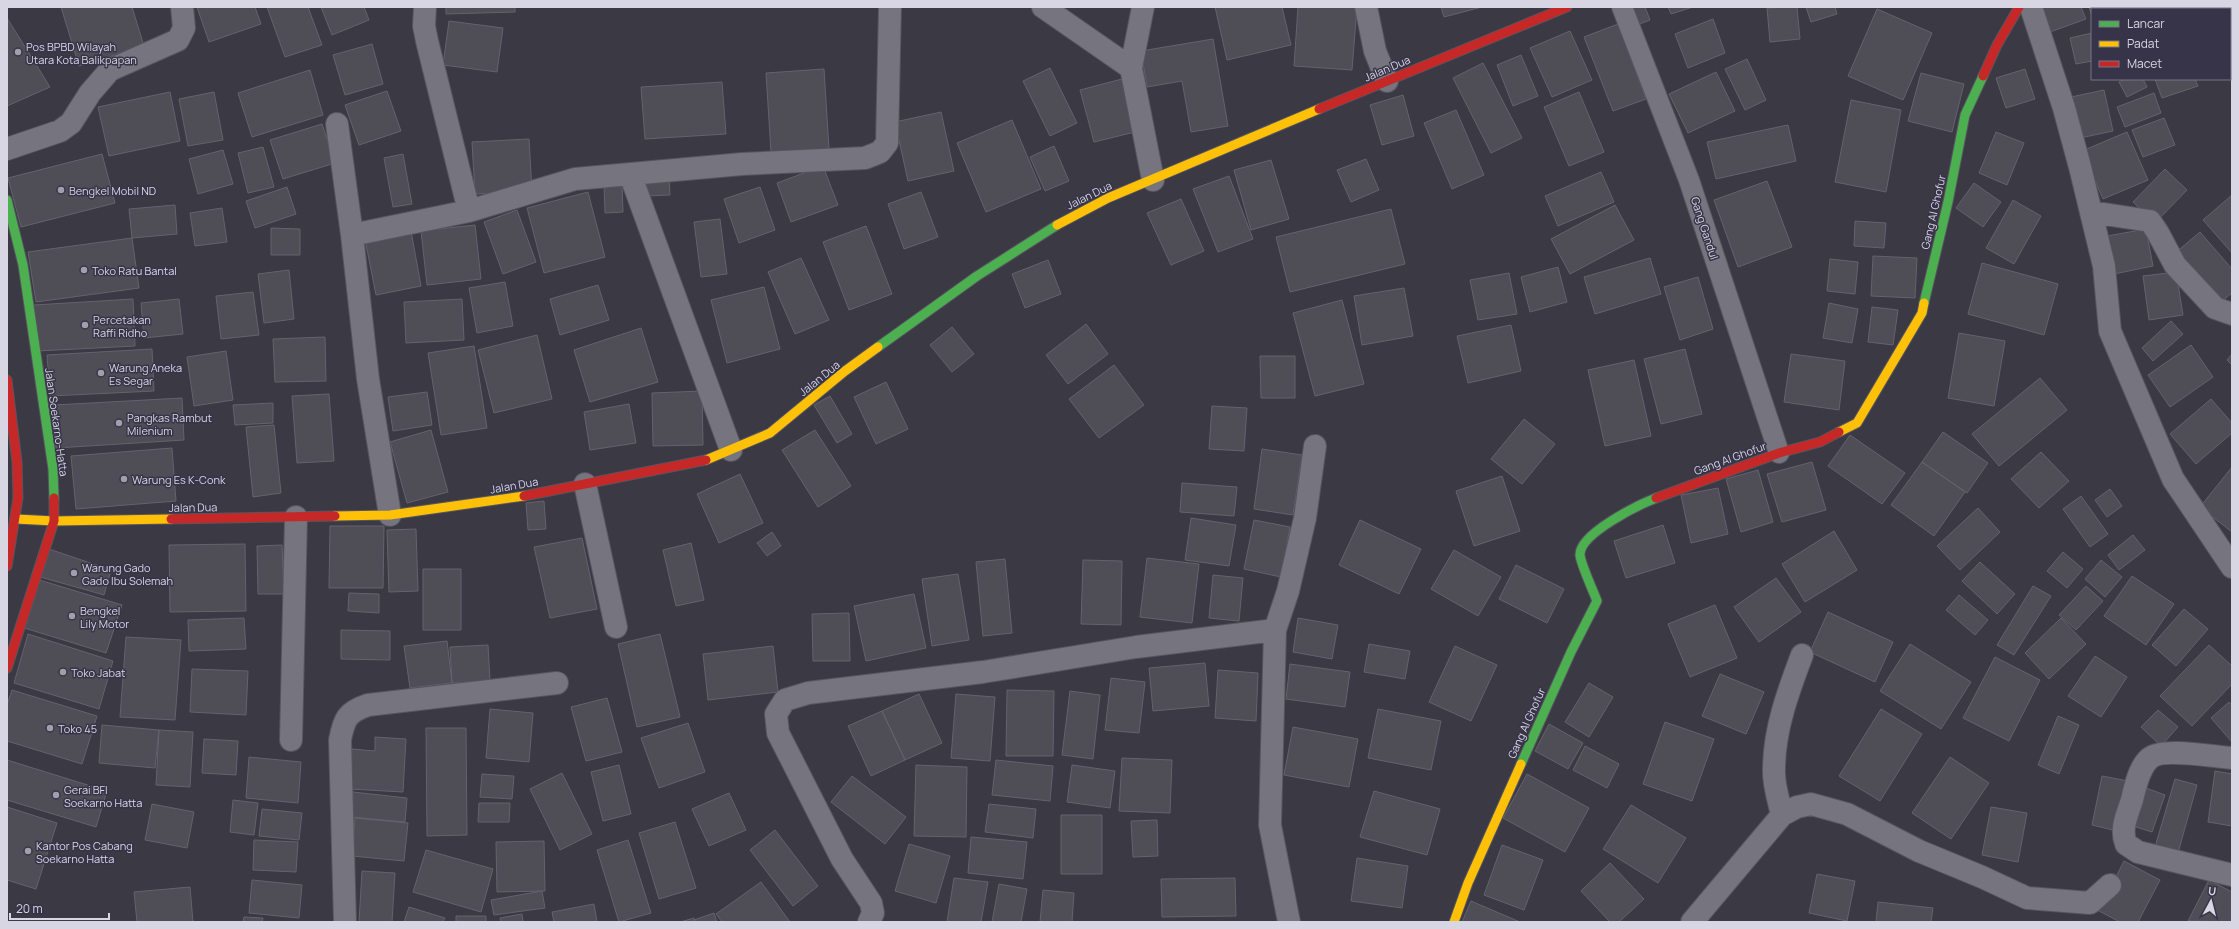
<svg xmlns="http://www.w3.org/2000/svg" width="2239" height="929" font-family="Manrope,sans-serif">
<rect width="100%" height="100%" fill="#3a3944"/>
<path fill="#4f4e57" stroke="#64636d" d="M61 7H132L144 46 79 66Z
M197 7H255L261 24 209 42Z
M267 7H308L322 45 285 57Z
M321 7H364L369 20 332 35Z
M446 7H515V12L446 14Z
M1215 7H1282L1291 45 1227 60Z
M1298 7H1357L1352 70 1294 66Z
M1441 7H1482L1444 17Z
M1630 7H1645L1650 20 1637 25Z
M1668 7H1693L1671 14Z
M1797 7 1800 39 1770 42 1767 8Z
M1806 7H1835L1837 14 1811 22Z
M2041 7H2081L2086 19 2050 32Z
M2089 7H2120L2121 9H2092V16Z
M2125 7H2148V9H2126Z
M2227 7H2232V21L2230 9Z
M1877 9 1932 33 1903 100 1848 76Z
M7 18 50 87 7 106Z
M1713 19 1725 53 1688 68 1675 34Z
M449 21 503 28 497 72 443 65Z
M1618 24 1646 99 1613 111 1584 37Z
M1570 31 1592 80 1552 97 1530 48Z
M2092 33V61L2076 64 2070 38Z
M1213 39 1228 126 1191 132 1182 81 1147 87 1141 51Z
M372 44 383 84 345 95 333 55Z
M2232 51V67L2230 62V52Z
M1521 55 1538 96 1513 106 1497 65Z
M1747 59 1766 100 1745 110 1725 69Z
M1483 63 1522 138 1491 153 1453 78Z
M1050 68 1077 123 1050 136 1023 81Z
M824 69 829 149 771 152 766 73Z
M2025 69 2035 99 2006 108 1996 78Z
M310 70 323 115 252 137 238 93Z
M1716 72 1735 111 1688 133 1669 94Z
M1921 73 1964 84 1952 132 1908 121Z
M1122 79 1135 132 1094 142 1080 90Z
M2124 79H2143L2147 87 2127 97 2119 82Z
M2155 79H2195L2198 86 2162 98Z
M722 82 726 134 645 139 641 87Z
M2104 90 2113 131 2080 138 2071 97Z
M387 91 401 131 359 145 345 105Z
M170 92 180 141 109 156 98 107Z
M214 92 223 140 188 146 179 99Z
M1579 92 1604 152 1569 166 1544 107Z
M2154 93 2161 113 2125 127 2117 107Z
M1403 95 1414 136 1382 145 1370 105Z
M1851 100 1901 110 1886 192 1835 182Z
M1456 110 1484 175 1452 189 1424 123Z
M941 112 954 171 908 181 895 122Z
M2164 118 2175 145 2143 157 2132 130Z
M1012 120 1041 189 986 212 957 143Z
M322 124 335 163 283 179 270 140Z
M1788 125 1796 161 1716 179 1707 142Z
M1996 132 2024 143 2007 185 1979 173Z
M2127 132 2148 180 2103 199 2082 151Z
M529 139 532 191 475 194 472 142Z
M1054 146 1069 181 1045 191 1030 157Z
M263 147 274 187 248 193 238 153Z
M223 150 233 184 198 194 189 159Z
M102 154 115 203 21 227 8 178Z
M403 154 412 204 393 207 384 158Z
M1366 159 1379 190 1351 202 1337 170Z
M1271 160 1289 219 1251 230 1234 170Z
M823 166 838 205 791 222 777 183Z
M2165 169 2187 190 2155 223 2133 202Z
M1601 172 1614 202 1558 226 1545 196Z
M669 176 670 195 644 196V178Z
M1229 176 1253 239 1218 252 1193 189Z
M1767 181 1792 247 1738 267 1714 200Z
M1974 183 2001 202 1983 227 1956 208Z
M622 184 623 212 605 213 604 185Z
M287 187 296 214 255 228 246 201Z
M760 187 775 230 739 243 724 199Z
M588 192 605 257 544 273 527 208Z
M921 192 938 237 904 249 888 204Z
M2232 195V253L2203 220Z
M1181 199 1204 251 1171 265 1147 213Z
M2013 200 2041 216 2014 264 1986 248Z
M175 205 177 234 132 238 129 209Z
M1615 205 1634 240 1570 274 1551 239Z
M222 208 227 242 195 246 190 213Z
M1391 209 1405 264 1290 292 1276 237Z
M517 210 536 262 503 274 484 222Z
M720 219 727 274 701 277 694 222Z
M1855 221 1886 223 1884 248 1854 246Z
M475 225 481 279 427 285 421 231Z
M866 226 892 294 849 310 823 242Z
M271 228 300 229V255H271Z
M2146 229 2153 266 2114 274 2107 236Z
M411 231 421 286 376 295 365 239Z
M2200 232 2232 269V293L2218 304 2174 254Z
M132 238 139 288 36 302 28 252Z
M1873 256 1917 258 1915 298 1871 296Z
M801 258 829 320 795 334 768 272Z
M1650 258 1661 294 1595 314 1584 277Z
M1830 259 1858 262 1855 294 1827 291Z
M1048 260 1061 294 1025 308 1012 274Z
M1982 263 2058 284 2044 335 1968 314Z
M1558 267 1567 302 1530 312 1521 277Z
M289 270 294 319 264 323 258 274Z
M2176 272 2183 315 2149 320 2143 276Z
M1509 273 1517 314 1478 320 1470 280Z
M1698 277 1713 329 1680 340 1664 287Z
M505 282 513 326 477 333 469 288Z
M598 285 609 320 560 335 550 299Z
M764 287 780 349 727 363 711 300Z
M1404 288 1413 336 1362 345 1354 296Z
M253 292 259 335 221 339 216 296Z
M133 299 135 346 37 351 34 305Z
M179 299 183 334 144 338 141 303Z
M462 299 464 340 406 343 404 302Z
M1342 300 1364 384 1315 396 1293 313Z
M1829 303 1858 309 1852 343 1823 338Z
M1872 307 1898 310 1893 345 1868 342Z
M2171 321 2183 334 2153 361 2142 348Z
M1086 324 1108 354 1068 384 1046 355Z
M1511 325 1521 371 1468 383 1457 336Z
M952 327 974 354 952 372 930 345Z
M641 328 658 382 590 402 574 350Z
M1959 333 2005 341 1994 406 1948 398Z
M537 335 552 399 494 413 478 350Z
M325 337 326 381 275 382 273 339Z
M2191 345 2213 377 2170 407 2148 375Z
M474 346 487 428 441 435 428 353Z
M152 349 154 391 50 396 47 355Z
M1685 349 1702 414 1661 424 1644 359Z
M226 351 233 400 194 406 187 357Z
M1791 354 1845 361 1839 410 1784 402Z
M2232 354V365L2227 360Z
M1260 356H1295V398H1261Z
M1634 360 1651 436 1605 446 1588 370Z
M1114 365 1144 405 1099 438 1069 399Z
M2040 378 2067 410 1999 466 1972 434Z
M886 382 908 429 876 444 854 397Z
M702 391 703 445 653 446 652 393Z
M427 392 432 425 393 431 388 397Z
M329 394 334 461 297 463 292 396Z
M830 396 852 434 837 443 814 405Z
M182 398 184 440 56 448 54 405Z
M2211 399 2232 423V433L2196 464 2170 434Z
M273 403V423L235 425 233 405Z
M629 404 636 443 590 450 584 412Z
M1212 406 1247 408 1244 451 1209 449Z
M1524 419 1555 444 1522 484 1491 459Z
M274 425 281 493 253 497 246 427Z
M431 430 448 492 407 503 390 442Z
M815 430 851 486 818 507 782 450Z
M1943 432 1988 463 1967 493 1922 462Z
M1850 435 1905 473 1882 504 1828 466Z
M172 448 176 501 76 509 71 456Z
M1262 449 1302 455 1293 515 1254 509Z
M2041 452 2069 481 2039 508 2011 479Z
M1812 462 1826 510 1782 522 1767 474Z
M1922 462 1965 492 1934 536 1891 505Z
M2232 467V532L2200 507Z
M1758 470 1773 522 1741 532 1726 479Z
M740 474 763 523 719 543 697 494Z
M1502 476 1520 531 1474 546 1456 491Z
M1182 483 1237 487 1234 516 1180 512Z
M1718 488 1728 534 1691 543 1681 495Z
M2110 489 2122 506 2107 517 2095 500Z
M2081 496 2108 534 2090 547 2063 509Z
M544 501 546 529 528 530 526 503Z
M1978 508 2000 532 1960 570 1937 546Z
M1191 518 1236 525 1229 566 1185 560Z
M1254 520 1290 527 1281 577 1244 569Z
M1360 520 1421 549 1399 594 1339 565Z
M1663 525 1675 563 1626 578 1614 541Z
M330 526H384L383 588H329Z
M416 529 418 591 389 592 387 530Z
M1834 531 1857 570 1805 602 1782 564Z
M772 532 781 546 767 556 757 543Z
M2133 535 2145 550 2119 570 2108 555Z
M582 538 597 609 550 618 534 547Z
M691 543 704 600 676 606 663 550Z
M245 544 246 611 170 612 169 545Z
M282 545 284 594H258L257 546Z
M46 548 111 570 104 595 37 576Z
M1454 550 1501 577 1478 616 1431 589Z
M2063 552 2083 569 2067 588 2047 571Z
M1147 558 1199 564 1192 623 1140 617Z
M1005 559 1012 633 983 636 976 562Z
M1083 560 1122 561 1121 625 1081 624Z
M2101 560 2122 577 2105 597 2085 579Z
M1980 562 2015 594 1997 614 1962 581Z
M1516 565 1564 589 1547 623 1499 599Z
M423 569H461V630H423Z
M958 574 969 640 932 646 922 579Z
M1213 575 1243 578 1239 621 1209 618Z
M2132 576 2174 604 2146 645 2104 616Z
M1776 578 1801 612 1759 642 1734 607Z
M36 579 122 605 106 653 21 627Z
M2033 586 2051 596 2014 655 1997 645Z
M2086 586 2103 601 2076 630 2059 615Z
M349 593 379 594V613L348 611Z
M914 594 926 648 866 661 854 606Z
M1959 595 1988 620 1975 635 1946 610Z
M1715 605 1737 658 1690 677 1668 624Z
M2184 609 2208 629 2176 666 2152 645Z
M1828 612 1893 642 1875 682 1810 652Z
M849 613 850 661H813L812 614Z
M244 618 246 649 189 651 188 620Z
M1298 618 1338 625 1332 659 1293 652Z
M2061 618 2086 644 2049 679 2025 653Z
M341 630 390 631V660L341 659Z
M28 634 113 661 99 709 14 683Z
M660 634 680 717 637 727 618 644Z
M126 637 181 640 175 720 120 717Z
M447 641 452 683 410 688 404 646Z
M1369 644 1410 651 1405 679 1364 672Z
M1910 644 1971 682 1941 729 1880 691Z
M488 645 490 681 452 683 450 647Z
M2209 645 2232 666V684L2192 726 2160 696Z
M773 646 778 692 708 700 703 654Z
M1455 646 1497 665 1471 721 1429 702Z
M2095 656 2127 677 2101 717 2068 696Z
M1995 657 2040 680 2009 741 1963 718Z
M1205 663 1209 706 1153 711 1149 668Z
M1290 664 1350 672 1345 707 1286 699Z
M192 669 248 671 246 715 190 712Z
M1218 670 1258 673 1256 721 1215 718Z
M1720 674 1764 692 1746 734 1702 716Z
M1111 678 1145 682 1139 733 1105 730Z
M1589 683 1613 697 1589 737 1565 722Z
M12 690 97 716 82 764 7 741V705Z
M1007 690 1054 691 1053 756H1006Z
M1070 691 1100 695 1093 759 1062 755Z
M919 694 942 743 905 760 882 711Z
M956 694 995 697 990 761 951 758Z
M607 698 622 752 586 761 571 707Z
M2229 702 2232 705V742L2211 718Z
M490 709 533 713 529 762 486 758Z
M1378 709 1441 721 1431 770 1368 758Z
M1881 709 1922 734 1880 801 1839 776Z
M2158 710 2178 727 2161 746 2141 727Z
M882 711 905 760 871 776 848 726Z
M2058 716 2079 725 2059 774 2038 765Z
M1665 722 1714 739 1692 801 1643 784Z
M688 723 705 772 659 788 641 738Z
M1549 724 1583 743 1568 769 1535 751Z
M102 725 159 730 155 768 99 763Z
M1293 727 1358 739 1349 787 1284 775Z
M426 728H466L467 835 427 836Z
M159 730 193 732 190 787 156 785Z
M375 737 406 739 403 792 349 789 352 749 375 751Z
M204 739 238 741 236 775 202 773Z
M1585 746 1619 764 1607 788 1573 770Z
M249 757 301 762 298 803 246 798Z
M1950 757 1989 783 1951 839 1912 813Z
M1122 758 1172 760 1170 813 1119 811Z
M7 760 107 791 96 827 7 800Z
M996 760 1053 766 1050 801 992 795Z
M619 765 631 814 603 821 591 772Z
M916 765 967 767 966 837 914 836Z
M1072 765 1115 771 1110 808 1067 802Z
M2215 771 2232 774V826L2208 822Z
M562 773 592 834 560 850 530 789Z
M482 774 514 776 512 799 480 797Z
M1527 774 1589 808 1565 852 1503 818Z
M852 776 906 817 885 844 831 802Z
M2102 776 2128 781 2117 831 2092 825Z
M2175 779 2197 785 2178 853 2155 847Z
M2146 788 2165 795 2152 832 2133 826Z
M1374 791 1440 809 1427 855 1360 837Z
M353 792 407 798 405 822 351 817Z
M729 793 746 830 709 846 692 809Z
M233 800 258 803 254 835 230 832Z
M479 803H510L509 822H478Z
M152 804 194 812 187 848 145 840Z
M989 804 1036 809 1033 838 985 832Z
M1631 805 1686 838 1658 883 1603 849Z
M7 807 57 823 36 889 7 880Z
M1991 807 2027 813 2018 862 1982 855Z
M262 809 302 813 299 840 259 836Z
M1061 815H1102V874H1061Z
M355 818 408 823 404 861 352 856Z
M1157 820 1158 856 1133 857 1131 821Z
M675 822 696 888 659 899 639 833Z
M775 830 818 886 793 906 750 850Z
M971 837 1027 842 1023 879 968 873Z
M254 840 298 842 296 872 253 870Z
M628 840 651 913 619 922 597 850Z
M544 841 545 891 497 892 496 842Z
M909 844 950 856 936 903 895 891Z
M1502 845 1543 860 1524 910 1484 895Z
M426 850 493 869 481 912 413 892Z
M1357 858 1408 866 1402 908 1351 901Z
M2124 861 2160 880 2138 922H2120L2099 911Z
M1610 863 1644 899 1619 922H1610L1581 891Z
M362 871 395 873 392 922H359Z
M1817 874 1855 881 1847 921 1809 913Z
M954 878 988 882 981 922H947Z
M1235 878 1236 916 1162 917 1161 879Z
M252 880 302 885 299 918 249 913Z
M2209 880 2232 892V922L2188 921Z
M761 882 790 922H722L716 914Z
M999 884 1027 889 1021 922H992Z
M190 887 193 922H137L134 892Z
M1043 890 1074 893 1072 922H1040Z
M542 891 545 908 494 915 491 900Z
M1471 901 1520 922H1462Z
M1878 902 1933 908 1931 922H1876Z
M594 904 597 922H554L552 912Z
M409 907 445 918 443 922H404Z
M714 913 717 922H695L694 920Z
M522 914 523 922H501L500 918Z
M456 916H486V922H456Z
M244 917 263 918 262 922H243Z
M694 918 695 922H680Z"/>
<g fill="none" stroke-linecap="round" stroke-linejoin="round">
<g stroke="#56555f" stroke-width="22">
<path id="lane" d="M1622 7 1689 180 1779 453"/>
</g>
<g stroke="#56555f" stroke-width="24">
<path id="street" d="M425 7 424 26 427 41 469 211
M1043 7 1131 68 1153 180
M1366 7 1375 51 1387 81
M2031 7 2064 108 2080 167 2104 266 2110 331 2173 479 2232 567
M1131 68 1143 7
M337 124 352 235 368 379 390 515
M7 149 60 131 71 123 90 93 110 70 178 40 184 28 182 7
M630 174 731 450
M2091 212 2150 221 2158 233 2175 265 2215 308 2232 314
M352 235 469 211 575 179 742 164 865 158 880 152 887 143 890 7
M585 484 616 627
M1275 630 1288 591 1305 518 1315 446
M291 740 296 517
M2232 758C2214 757 2163 747 2150 758 2139 767 2135 787 2132 800 2127 815 2120 829 2126 844L2138 852 2232 875
M1782 815C1779 801 1773 784 1774 769 1774 730 1788 692 1802 655
M345 922 340 740C344 719 347 712 368 705L557 683
M869 922 873 913 871 903 842 859 778 733 776 714 785 700 808 693 983 672 1136 647 1275 630 1270 825 1289 922
M1692 922 1782 815 1797 807 1811 804 1847 814 1919 851 1982 877 2027 898 2090 903 2110 885"/>
</g>
<g stroke="#56555f" stroke-width="11">
<path id="fast" d="M7 200 23 265 53 469 54 498
M1924 303 1948 202 1965 115 1983 76
M878 347 977 276 1057 225
M1521 764 1571 652 1597 601C1593 590 1581 565 1580 555 1579 534 1638 505 1656 498"/>
</g>
<g stroke="#56555f" stroke-width="11">
<path id="slow" d="M1057 225 1108 198 1319 109
M1839 432 1857 423 1922 313 1924 303
M706 460 770 433 845 371 878 347
M335 516 390 515 524 496
M16 519 54 521 171 519
M1454 922 1468 883 1521 764"/>
</g>
<g stroke="#56555f" stroke-width="11">
<path id="jam" d="M1983 76 1997 45 2019 7
M1319 109 1567 7
M7 380 17 462 18 498 7 566
M524 496 706 460
M1656 498 1779 453 1820 442 1839 432
M171 519 335 516
M7 668 54 521V498"/>
</g>
<use href="#lane" stroke="#76747e" stroke-width="20"/>
<use href="#street" stroke="#76747e" stroke-width="22"/>
<use href="#fast" stroke="#4caf50" stroke-width="9"/>
<use href="#slow" stroke="#ffc107" stroke-width="9"/>
<use href="#jam" stroke="#c62828" stroke-width="9"/>
</g>
<g fill="#a19fab" stroke="#373449" stroke-width="1.5">
<circle cx="18" cy="52" r="4"/>
<circle cx="61" cy="190" r="4"/>
<circle cx="84" cy="270" r="4"/>
<circle cx="85" cy="325" r="4"/>
<circle cx="101" cy="373" r="4"/>
<circle cx="119" cy="423" r="4"/>
<circle cx="124" cy="479" r="4"/>
<circle cx="74" cy="573" r="4"/>
<circle cx="72" cy="616" r="4"/>
<circle cx="63" cy="672" r="4"/>
<circle cx="50" cy="728" r="4"/>
<circle cx="56" cy="795" r="4"/>
<circle cx="28" cy="851" r="4"/>
</g>
<g text-anchor="middle" dominant-baseline="central" stroke-width="3" stroke-linejoin="round" paint-order="stroke">
<g font-size="11" fill="#d8d6e3" stroke="#373449" text-anchor="start">
<text x="26" y="46">Pos BPBD Wilayah<tspan x="26" dy="13">Utara Kota Balikpapan</tspan></text>
<text x="69" y="190">Bengkel Mobil ND</text>
<text x="92" y="270">Toko Ratu Bantal</text>
<text x="93" y="319">Percetakan<tspan x="93" dy="13">Raffi Ridho</tspan></text>
<text x="109" y="367">Warung Aneka<tspan x="109" dy="13">Es Segar</tspan></text>
<text x="127" y="417">Pangkas Rambut<tspan x="127" dy="13">Milenium</tspan></text>
<text x="132" y="479">Warung Es K-Conk</text>
<text x="82" y="567">Warung Gado<tspan x="82" dy="13">Gado Ibu Solemah</tspan></text>
<text x="80" y="610">Bengkel<tspan x="80" dy="13">Lily Motor</tspan></text>
<text x="71" y="672">Toko Jabat</text>
<text x="58" y="728">Toko 45</text>
<text x="64" y="789">Gerai BFI<tspan x="64" dy="13">Soekarno Hatta</tspan></text>
<text x="36" y="845">Kantor Pos Cabang<tspan x="36" dy="13">Soekarno Hatta</tspan></text>
</g>
<g font-size="11" fill="#d8d6e3" stroke="#373449">
<text transform="translate(1387 68) rotate(-23)">Jalan Dua</text>
<text transform="translate(1089 195) rotate(-26)">Jalan Dua</text>
<text transform="translate(1933 212) rotate(-77)">Gang Al Ghofur</text>
<text transform="translate(1705 228) rotate(72)">Gang Gandul</text>
<text transform="translate(819 378) rotate(-39)">Jalan Dua</text>
<text transform="translate(57 422) rotate(82)">Jalan Soekarno-Hatta</text>
<text transform="translate(1730 458) rotate(-20)">Gang Al Ghofur</text>
<text transform="translate(514 485) rotate(-10)">Jalan Dua</text>
<text transform="translate(193 507) rotate(-1)">Jalan Dua</text>
<text transform="translate(1526 723) rotate(-66)">Gang Al Ghofur</text>
</g>
</g>
<rect width="2239" height="929" fill="none" stroke="#d8d6e3" stroke-width="16"/>
<rect x="2091" y="8" width="140" height="72" fill="#373449" stroke="#777587"/>
<rect x="2099" y="21" width="20" height="6" fill="#4caf50" stroke="#777587"/>
<text x="2127" y="28" font-size="12" fill="#d8d6e3">Lancar</text>
<rect x="2099" y="41" width="20" height="6" fill="#ffc107" stroke="#777587"/>
<text x="2127" y="48" font-size="12" fill="#d8d6e3">Padat</text>
<rect x="2099" y="61" width="20" height="6" fill="#c62828" stroke="#777587"/>
<text x="2127" y="68" font-size="12" fill="#d8d6e3">Macet</text>
<g transform="translate(2211 901) rotate(7)" stroke="#373449" stroke-width="3" paint-order="stroke">
<path d="M0-3L7 15L0 10L-7 15Z" fill="#d8d6e3"/>
<text y="-6" font-size="11" font-weight="bold" text-anchor="middle" fill="#d8d6e3">U</text>
</g>
<path d="M10 913v6h99v-6" fill="none" stroke="#d8d6e3" stroke-width="2"/>
<text x="16" y="913" font-size="12" fill="#d8d6e3" stroke="#373449" stroke-width="3" paint-order="stroke">20 m</text>
</svg>
